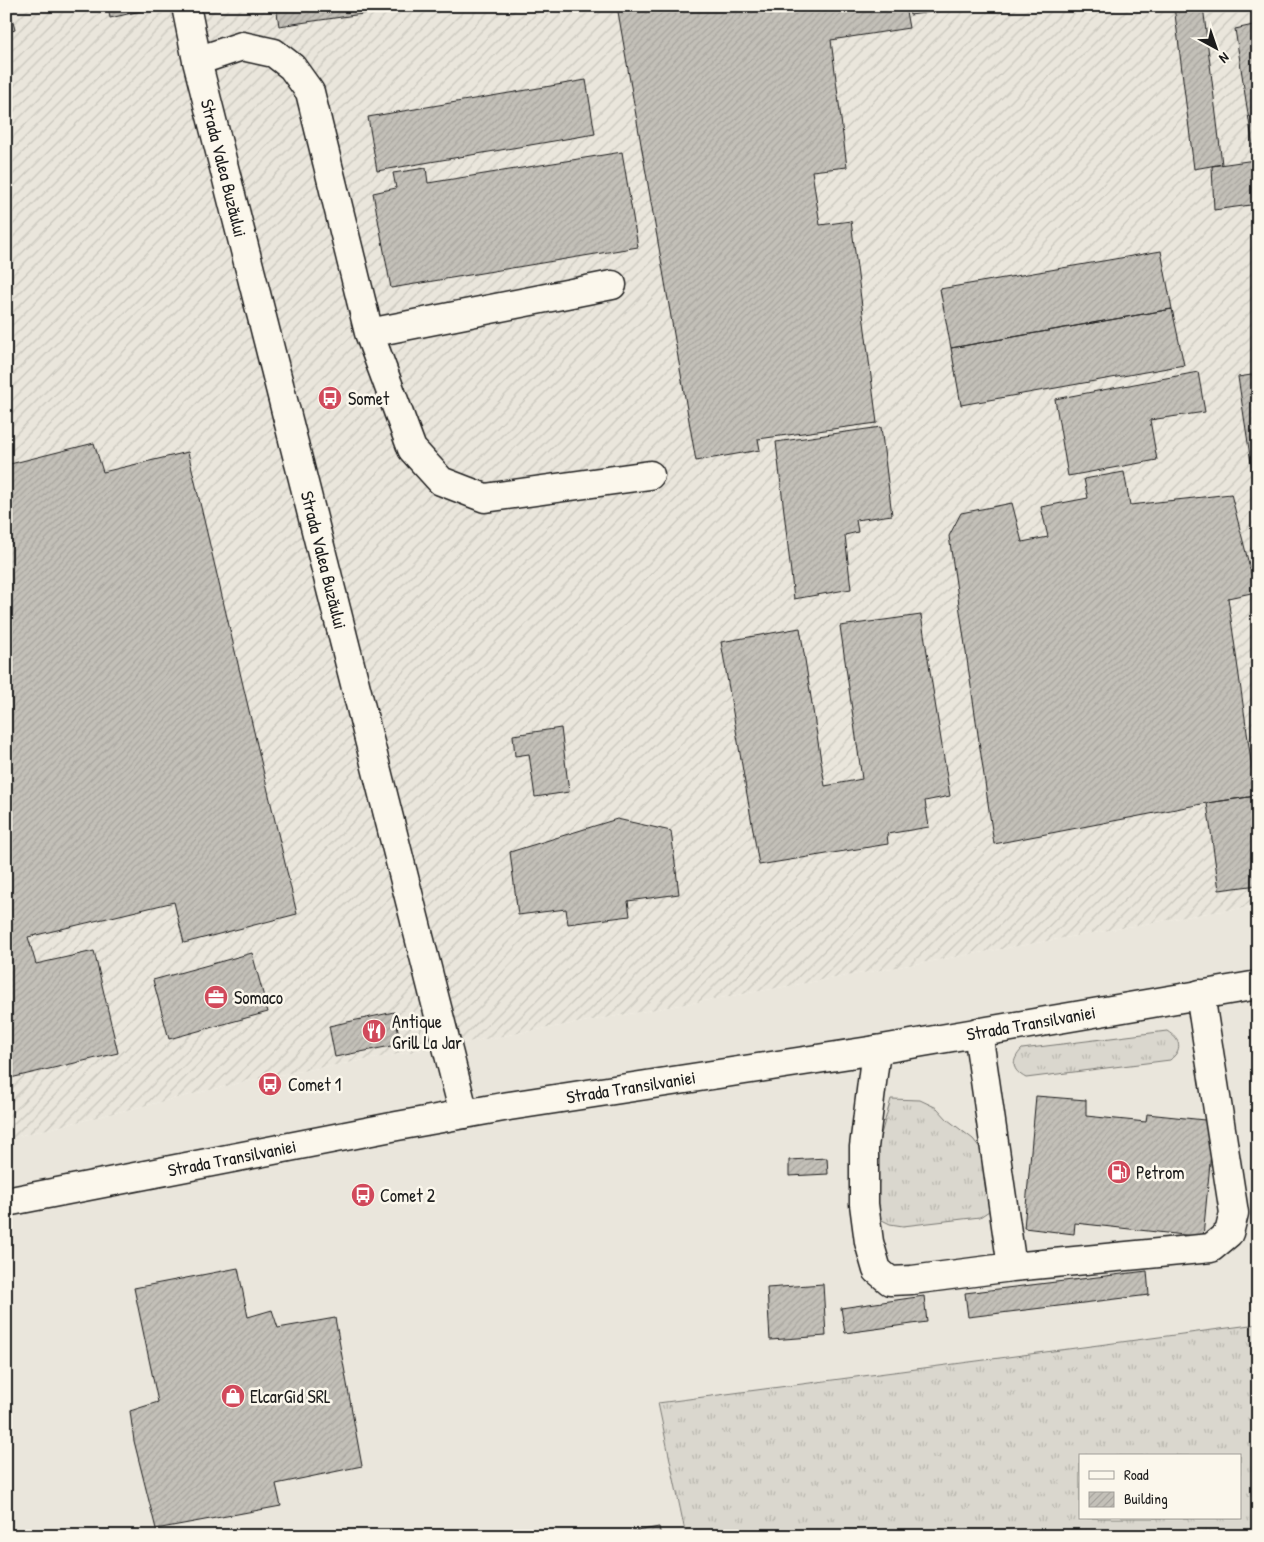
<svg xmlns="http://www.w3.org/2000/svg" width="1264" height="1542" font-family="'Patrick Hand',sans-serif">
<defs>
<pattern id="industrial-furrows" width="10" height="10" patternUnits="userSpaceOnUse" patternTransform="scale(1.25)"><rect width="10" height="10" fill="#eae6dc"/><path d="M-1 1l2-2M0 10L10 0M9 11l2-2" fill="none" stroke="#c8c5bc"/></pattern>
<pattern id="grass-tufts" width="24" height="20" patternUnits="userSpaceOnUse" patternTransform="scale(1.25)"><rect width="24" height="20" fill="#dad7ce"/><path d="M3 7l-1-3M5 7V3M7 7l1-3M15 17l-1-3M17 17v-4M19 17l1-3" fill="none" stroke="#bab8b0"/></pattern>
<pattern id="building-hatch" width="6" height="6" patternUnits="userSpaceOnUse" patternTransform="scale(1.25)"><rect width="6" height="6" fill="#c3c0b8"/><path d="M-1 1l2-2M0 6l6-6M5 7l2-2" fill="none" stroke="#a7a49e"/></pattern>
</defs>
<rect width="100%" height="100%" fill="#fbf7ec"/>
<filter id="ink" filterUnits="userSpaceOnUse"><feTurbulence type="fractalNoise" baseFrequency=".02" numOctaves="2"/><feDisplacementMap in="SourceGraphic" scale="10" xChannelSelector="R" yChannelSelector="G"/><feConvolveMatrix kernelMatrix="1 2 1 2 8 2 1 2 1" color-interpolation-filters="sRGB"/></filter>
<g filter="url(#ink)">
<path fill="#eae6dc" d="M1258 906V1324L658 1403 686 1536H6V1139L256 1079 1208 913Z"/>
<path fill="url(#industrial-furrows)" d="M6 6H1258V906L1208 913 256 1079 6 1139Z"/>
<path fill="url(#grass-tufts)" stroke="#7b7a75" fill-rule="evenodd" d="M1167 1031C1181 1040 1183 1049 1170 1060L1026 1078C1011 1070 1011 1061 1022 1049Z
M891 1099 920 1100 937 1108 948 1120 973 1139 981 1149 993 1203 989 1211 980 1217 903 1226 890 1224 880 1219 873 1206 874 1159Z
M1258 1324V1536H686L658 1403ZM1080 1456H1240V1518H1080Z"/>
<path fill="url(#building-hatch)" stroke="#1c1c1c" d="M6 6H9L15 30 6 33Z
M108 6H163L110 18Z
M276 6H418L279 26Z
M617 6H905L909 28 831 40 847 167 812 171 820 225 851 221 877 423 758 439 760 450 696 461Z
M908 6H977L910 15Z
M1174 6H1203L1222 164 1194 169Z
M1258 24V204L1214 210 1212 166 1255 160 1235 29Z
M586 80 595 134 377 171 368 117Z
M622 152 638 247 391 288 373 193 396 188 393 173 426 168 428 183Z
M1161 251 1172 309 951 348 940 289Z
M1172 309 1184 365 961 405 951 348Z
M1198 372 1205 412 1150 420 1157 460 1068 476 1055 399Z
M1258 374V509L1238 377Z
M881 427 892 515 856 520 858 532 845 535 851 589 794 599 776 442Z
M94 443 103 472 188 452 297 914 184 943 174 902 28 937 36 964 94 951 118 1053 6 1079V465Z
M1124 472 1130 505 1231 494 1256 592 1228 598 1256 796 1207 803 994 844 949 536 961 513 1012 503 1022 542 1048 537 1041 507 1088 498 1084 479Z
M921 615 950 796 925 801 929 827 887 834 888 844 759 865 721 642 800 628 825 786 862 779 840 626Z
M561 728 569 792 535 797 529 754 515 756 513 735Z
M1256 796 1258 812V885L1219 890 1207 803Z
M617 819 671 831 679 894 628 901 630 916 568 924 566 909 518 915 510 852Z
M252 953 268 1012 169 1039 153 980Z
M394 1012 401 1044 335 1057 329 1026Z
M1036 1096 1086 1100V1116L1146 1122 1147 1114 1214 1121 1203 1237 1075 1223 1074 1234 1024 1228Z
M827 1158 828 1174 789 1176V1160Z
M238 1268 248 1317 272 1310 278 1328 335 1318 362 1466 276 1484 281 1506 156 1529 134 1441 130 1411 158 1402 134 1288Z
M1147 1271 1149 1295 968 1317 965 1293Z
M823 1284 826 1336 770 1340 767 1288Z
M924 1296 927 1322 845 1333 841 1308Z
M659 1527 661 1536H609Z"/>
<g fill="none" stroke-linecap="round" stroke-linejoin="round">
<g stroke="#1c1c1c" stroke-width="31">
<path id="minor" d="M186 6 197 61 464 1114
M197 61 242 46 274 53 292 67 310 92 369 333 412 449 441 481 485 498 650 475
M369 333 612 285
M978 1032 1012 1267
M876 1050 864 1147V1204L869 1242 877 1270 890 1281 912 1280 1012 1267 1211 1248 1229 1233 1234 1213 1200 994"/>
</g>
<g stroke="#1c1c1c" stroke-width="31">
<path id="major" d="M6 1202 397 1126 509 1106 876 1050 1258 985"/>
</g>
<use href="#minor" stroke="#fbf7ec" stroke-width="28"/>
<use href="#major" stroke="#fbf7ec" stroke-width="28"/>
</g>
</g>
<defs>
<g id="bus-disc" transform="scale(1.25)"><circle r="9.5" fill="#d1495b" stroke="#fbf7ec"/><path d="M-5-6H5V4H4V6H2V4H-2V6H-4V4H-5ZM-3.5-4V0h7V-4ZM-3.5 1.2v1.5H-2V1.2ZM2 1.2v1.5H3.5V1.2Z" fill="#fff"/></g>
<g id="office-disc" transform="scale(1.25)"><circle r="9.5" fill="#d1495b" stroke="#fbf7ec"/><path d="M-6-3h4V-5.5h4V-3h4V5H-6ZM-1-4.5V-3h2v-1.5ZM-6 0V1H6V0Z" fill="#fff"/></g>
<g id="restaurant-disc" transform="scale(1.25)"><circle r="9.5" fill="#d1495b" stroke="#fbf7ec"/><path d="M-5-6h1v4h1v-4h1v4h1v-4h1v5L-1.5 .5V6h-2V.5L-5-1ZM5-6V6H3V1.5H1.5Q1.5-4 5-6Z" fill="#fff"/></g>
<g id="fuel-disc" transform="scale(1.25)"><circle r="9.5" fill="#d1495b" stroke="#fbf7ec"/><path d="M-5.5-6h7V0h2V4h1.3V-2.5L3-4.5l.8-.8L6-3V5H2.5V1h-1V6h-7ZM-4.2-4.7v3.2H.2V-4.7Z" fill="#fff"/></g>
<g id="shop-disc" transform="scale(1.25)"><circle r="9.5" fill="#d1495b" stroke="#fbf7ec"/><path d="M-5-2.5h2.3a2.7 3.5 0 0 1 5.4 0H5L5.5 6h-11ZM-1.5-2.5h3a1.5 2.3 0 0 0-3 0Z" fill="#fff"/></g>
</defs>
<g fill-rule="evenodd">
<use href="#bus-disc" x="330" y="398"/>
<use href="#office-disc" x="216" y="997"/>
<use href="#restaurant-disc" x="374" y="1031"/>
<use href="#bus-disc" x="270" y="1084"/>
<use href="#fuel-disc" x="1119" y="1172"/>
<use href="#bus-disc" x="363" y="1195"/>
<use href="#shop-disc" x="233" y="1396"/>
</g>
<g text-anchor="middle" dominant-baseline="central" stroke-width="5" stroke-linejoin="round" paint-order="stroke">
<g font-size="18" fill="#1c1c1c" stroke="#fbf7ec">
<text transform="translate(224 168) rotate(76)">Strada Valea Buzăului</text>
<text transform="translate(324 560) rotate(76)">Strada Valea Buzăului</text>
<text transform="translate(1031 1023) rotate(-10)">Strada Transilvaniei</text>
<text transform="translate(631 1087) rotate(-9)">Strada Transilvaniei</text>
<text transform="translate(232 1158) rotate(-11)">Strada Transilvaniei</text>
</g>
<g font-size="18" fill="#1c1c1c" stroke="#fbf7ec" text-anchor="start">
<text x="348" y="398">Somet</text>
<text x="234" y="997">Somaco</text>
<text x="392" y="1021">Antique<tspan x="392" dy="21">Grill La Jar</tspan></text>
<text x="288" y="1084">Comet 1</text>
<text x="1136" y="1172">Petrom</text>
<text x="380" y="1195">Comet 2</text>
<text x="250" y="1396">ElcarGid SRL</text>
</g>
</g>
<rect width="1264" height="1542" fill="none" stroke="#fbf7ec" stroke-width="25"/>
<rect x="12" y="12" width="1239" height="1517" fill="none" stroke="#1c1c1c" stroke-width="2" filter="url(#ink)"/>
<rect x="1079" y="1454" width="162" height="65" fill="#fbf7ec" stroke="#a29f99"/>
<rect x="1089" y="1471" width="25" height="8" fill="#fbf7ec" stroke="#a29f99"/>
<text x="1124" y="1480" font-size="15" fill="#1c1c1c">Road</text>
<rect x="1089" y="1492" width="25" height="15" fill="url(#building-hatch)" stroke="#a29f99"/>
<text x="1124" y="1504" font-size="15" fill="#1c1c1c">Building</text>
<g transform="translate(1216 48) rotate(140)" stroke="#fbf7ec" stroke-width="4" paint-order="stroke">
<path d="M0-4L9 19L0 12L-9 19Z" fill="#1c1c1c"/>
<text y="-8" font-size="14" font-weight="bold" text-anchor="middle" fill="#1c1c1c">N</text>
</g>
</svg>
